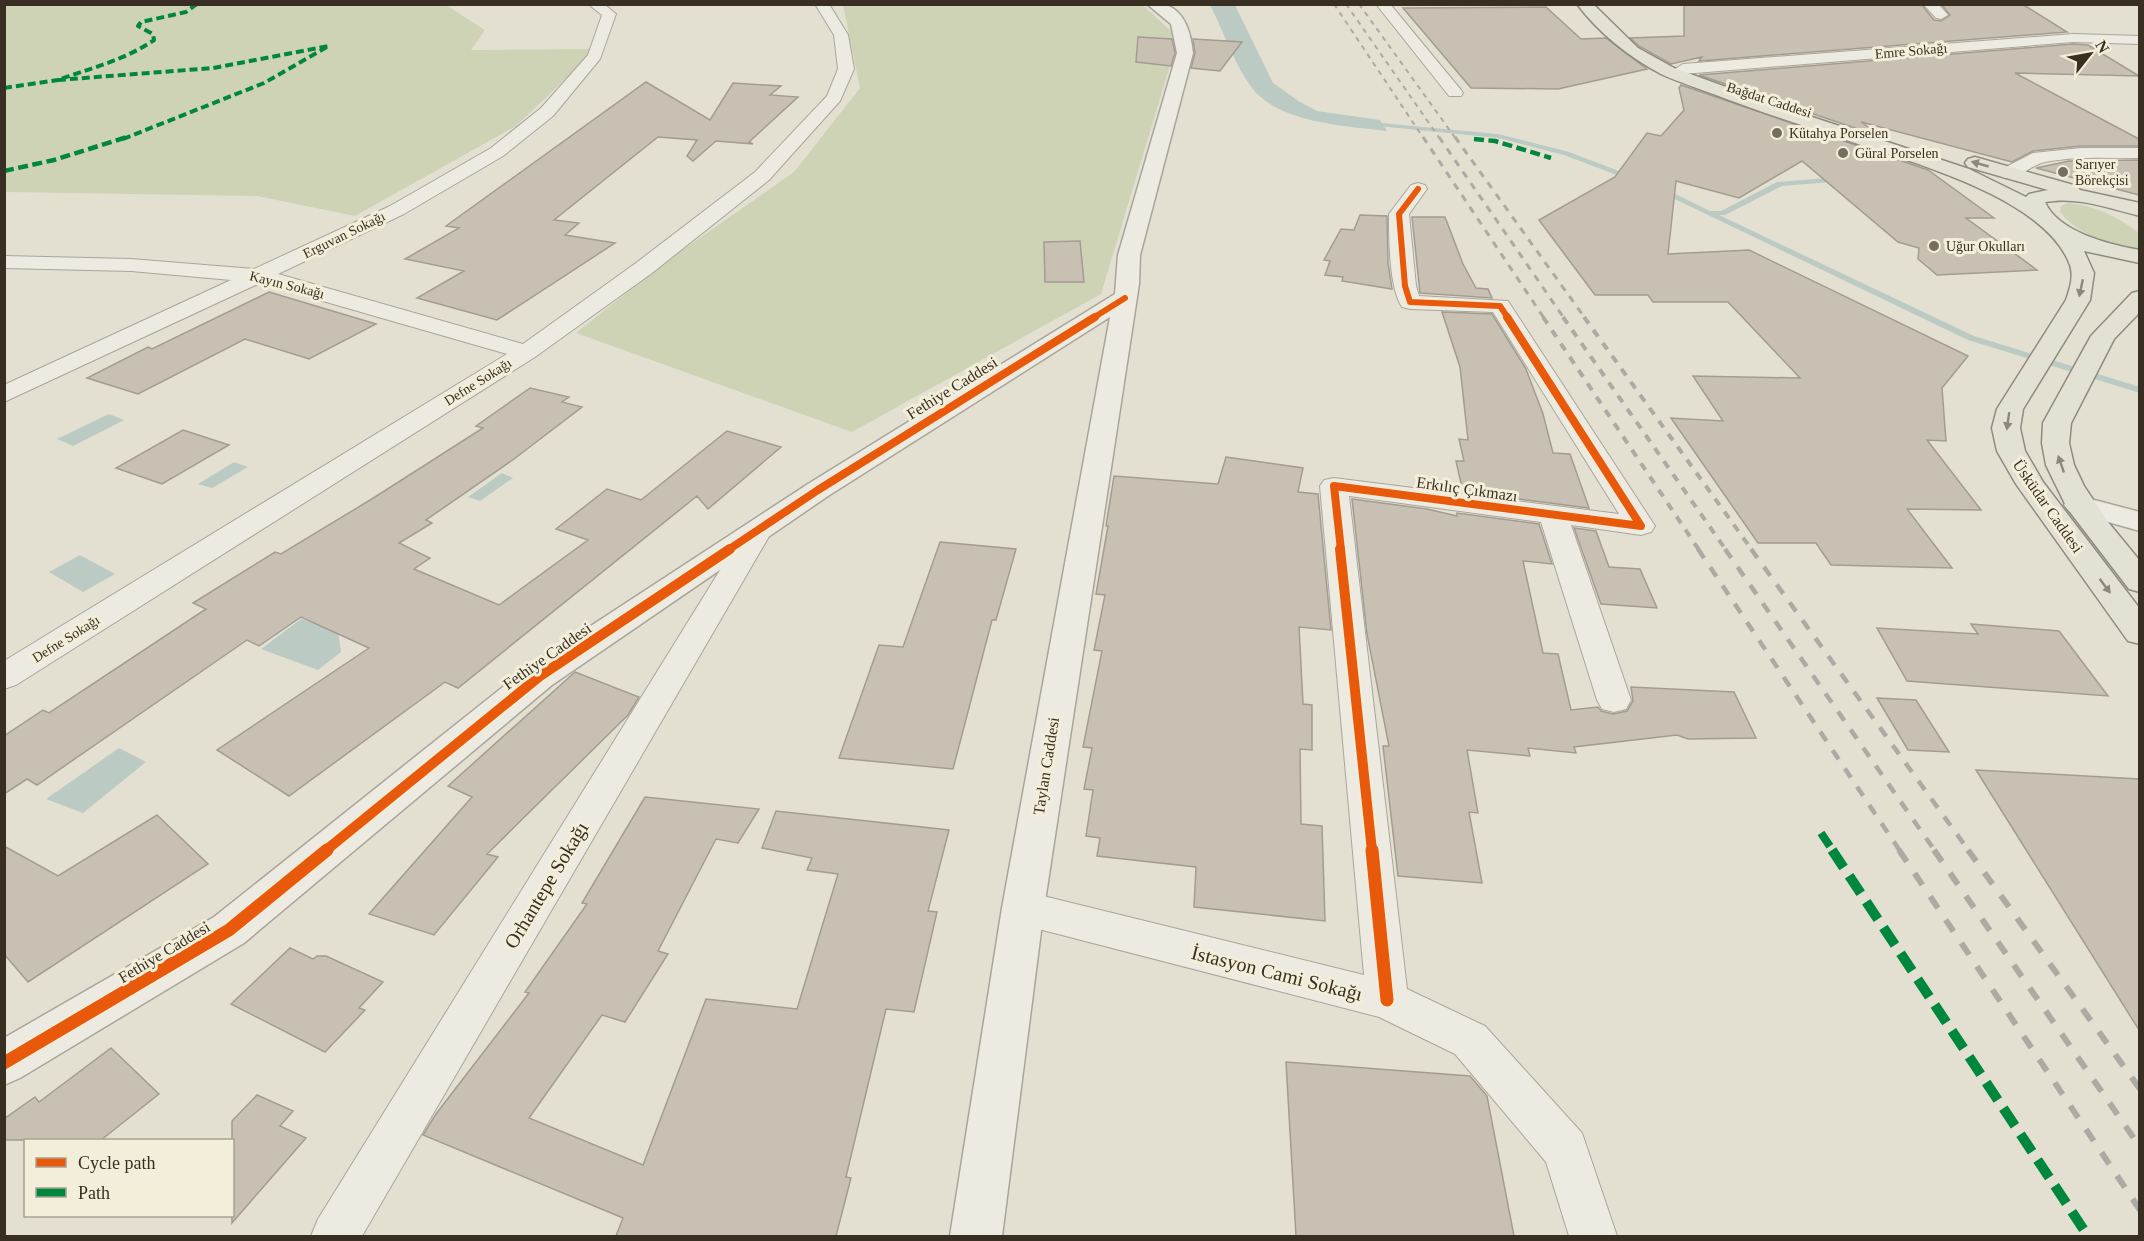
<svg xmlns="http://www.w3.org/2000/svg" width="2144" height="1241" font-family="'Times New Roman',serif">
<rect width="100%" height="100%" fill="#e3e0d2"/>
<path fill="#cfd3b5" d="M5 5H446L485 30 471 50 597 49 516 126 355 216 257 196 5 192Z
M843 5H1138L1144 6 1172 32 1175 49 1101 294 852 432 576 333 664 263 794 172 860 88Z
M2067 203C2095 205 2118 217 2139 233V249C2113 248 2077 234 2060 212L2061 206Z"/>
<path fill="#bbcac3" d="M1210 5H1235L1273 83 1300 102 1317 111 1380 120 1387 131C1347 126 1279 123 1252 88 1234 64 1224 32 1210 5Z
M109 414 124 420 73 446 57 439Z
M234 462 248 467 212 488 198 484Z
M502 473 513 478 480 501 468 497Z
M80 555 115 574 83 592 49 572Z
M301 619 338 632 341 652 318 670 261 649Z
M119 748 146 762 83 813 46 799Z"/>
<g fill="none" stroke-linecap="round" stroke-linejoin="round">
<path fill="#bbcac3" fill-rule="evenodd" d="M1370 122 1498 134 1569 152 1637 178 1630 180 1564 155 1498 138 1368 125V123Z
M1841 177H1844V181L1782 186 1725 215H1719L1974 336 2140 387V393L1968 340 1656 190 1663 188 1710 211H1721L1777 182Z"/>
</g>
<path fill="#c7c0b3" stroke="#a39c90" stroke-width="1.5" d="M1684 4H1921L1934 20 1941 21 1950 15 1941 4H2022L2067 32 1699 61 1702 57 1671 64 1639 46 1630 38 1684 36Z
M1546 7 1581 39 1606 38 1647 69 1558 89 1471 88 1403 8Z
M1138 37 1172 39 1175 53 1171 66 1136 62Z
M1193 39 1242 42 1220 71 1191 68 1195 53Z
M2073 44 2088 45 2139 76 2015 73 2139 139V146H2081L2033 151 2012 162 1861 122 1884 138 1699 75Z
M646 82 710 120 733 83 781 86 770 95 798 97 749 142 753 144 716 141 693 161 687 156 697 140 658 137 554 220 579 223 565 235 615 243 497 320 417 298 464 271 405 259 459 228 446 226Z
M1681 85 1928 170 1994 218H1966L2037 270 1937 275 1918 259 1919 248 1898 242 1802 161 1739 198 1676 181 1668 254 1749 250 1968 356 1942 388 1946 441 1927 440 1981 510 1907 509 1952 568 1831 565 1816 543H1758L1671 418 1723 421 1693 376 1800 378 1728 302H1653L1648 295H1595L1539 220 1615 177 1647 133 1661 136 1684 110 1679 88Z
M2139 160V195L2036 168 2069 161Z
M1360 215 1387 216 1388 263 1392 289 1342 281 1343 277 1325 275 1330 261 1324 260 1341 229 1354 230Z
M1412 217H1445L1463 264 1476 288 1488 289 1492 298 1420 293Z
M1080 241 1084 282H1045L1044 242Z
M269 292 376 324 309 359 245 339 138 394 87 378 148 347 152 349Z
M1442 312 1492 314 1526 369 1543 414 1553 453 1570 454 1589 508 1463 492 1456 461H1464L1459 439 1468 440 1460 367Z
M530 388 569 397 562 402 582 407 514 459 426 520 432 523 399 543 430 558 414 569 499 605 588 540 556 529 607 489 641 500 727 431 781 447 708 509 697 496 458 688 445 682 289 796 217 750 369 648 301 617 259 646 247 640 37 785 27 779 4 794V736L43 710 49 713 206 609 193 603 275 552 281 554 375 497 483 428 476 426Z
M183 430 229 445 162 484 116 468Z
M1226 457 1303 468 1298 492 1318 494 1331 630 1299 627 1303 704 1312 705V750L1300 749 1301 824 1322 826 1325 921 1194 907 1196 867 1097 856 1100 838 1086 836 1093 790 1084 789 1092 748 1083 747 1102 651 1094 650 1105 595 1096 594 1108 526H1106L1114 476 1218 484Z
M1352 499 1427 509 1457 516V513L1539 524 1552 564 1523 561 1543 653 1558 654 1571 710 1598 707 1601 711 1613 714 1627 711 1633 701 1631 687 1734 692 1756 738 1688 739 1677 735 1574 747 1576 753 1528 748 1530 756 1467 750 1478 813 1469 812 1482 883 1398 876 1383 746H1389L1367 634Z
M1574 528 1596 531 1609 567 1640 569 1657 608 1601 604Z
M940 542 1016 549 996 620H992L953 769 839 758 879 645 903 647Z
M1971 624 2059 631 2108 696 1907 681 1877 628 1978 634Z
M575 672 639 697 628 715 487 854 498 857 434 935 369 914 472 797 448 786Z
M1877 698 1916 700 1949 752 1908 750Z
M1976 770 2139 779V1030Z
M645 797 759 809 738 843 716 839 658 951 668 954 625 1022 602 1015 529 1118 643 1165 706 999 797 1009 838 874 807 870 812 858 762 848 776 811 949 830 928 911 937 912 914 1012 886 1009 846 1177 851 1178 836 1236H616L623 1218 423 1135 436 1114 529 993 525 992 587 904 582 903Z
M157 815 208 864 28 982 4 954V846L58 876Z
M290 948 313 959 317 956H326L383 982 359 1008 365 1010 325 1052 231 1004Z
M111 1048 159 1094 101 1140H4V1119L35 1097 39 1102Z
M1286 1062 1470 1076 1487 1096 1514 1236H1296Z
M257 1095 293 1111 280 1126 306 1138 232 1223V1121Z"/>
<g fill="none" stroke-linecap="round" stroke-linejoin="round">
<g stroke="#a9a59a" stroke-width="2">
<path id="minor" d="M588 4H604L616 14 600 59 553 116 503 156 404 214 278 274 523 344 636 263 755 172 827 96 838 69 834 35 815 4H829L848 35 854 69 840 101 769 180 652 273 535 357 16 685 4 689V661L507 354 260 283 4 402V385L231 280 131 271 4 268V256L131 259 254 269 390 206 491 148 541 108 588 55 602 15Z
M1376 4H1390L1461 90 1463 93 1461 96H1449Z
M1923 4H1938L1948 15 1941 19 1936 18Z
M2073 34 2140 36V44L2073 42 1683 74 1675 69 1683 64Z
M2081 148H2140V158C2109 158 2076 156 2045 162 2030 165 2019 181 2002 177L2000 173 2002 169 2033 153Z
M1418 183 1425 185 1427 189 1409 214 1416 286 1419 296 1508 301 1655 526 1651 532 1641 535 1571 525 1631 700 1626 709 1614 712 1602 709 1597 700 1541 522 1349 496 1407 989 1485 1026 1582 1133 1617 1236H1569L1546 1162 1455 1054 1379 1017 1023 925 1009 920 1003 908 1009 896 1023 891 1364 975 1320 486 1324 480 1334 478 1619 514 1493 312 1410 309 1402 307C1389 288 1389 238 1389 214L1411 185Z
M757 524 767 527 771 533 362 1236H311L318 1219 743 533 747 527Z"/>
</g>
<g stroke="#a9a59a" stroke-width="3">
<path id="tertiary" d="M1147 4C1153 4 1161 3 1166 5 1186 12 1191 35 1193 53L1140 255 1139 284 1044 908 1002 1236H950L1002 908 1110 317 828 496 552 685 244 943 20 1078 4 1085V1038L214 917 528 667 808 484 1115 294 1118 255 1177 53 1171 24Z
M2079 496 2140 512V531L2069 511 2064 505 2069 499Z"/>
</g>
<g stroke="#8f8b81" stroke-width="3">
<path id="primary" d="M1577 4H1593L1638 48 1674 68 1767 102 1969 169 2026 197 2029 194 2048 190 1968 167 1965 163 1968 159 1975 157 2077 186 2080 190 2140 203V216C2108 208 2077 196 2045 202 2058 232 2110 245 2140 250V263L2084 251 2094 273 2090 300 2023 409 2020 428 2025 451 2043 482 2140 609V644L2128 641 2016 484 1997 451 1992 428 1997 409 2066 300C2070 288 2074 277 2070 265 2046 199 1917 164 1858 144 1810 128 1763 113 1716 95 1698 88 1678 82 1661 74 1629 57 1599 33 1577 4Z
M2140 291V312L2114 339 2071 423 2069 443 2074 465 2084 486 2108 522 2140 561V592L2129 589 2067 508 2046 465 2042 443 2043 423 2091 336 2132 293Z"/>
</g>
<use href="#minor" fill="#eceae1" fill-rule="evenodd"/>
<use href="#tertiary" fill="#eceae1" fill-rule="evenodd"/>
<use href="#primary" fill="#e3e0d4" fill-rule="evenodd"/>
<path stroke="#acaaa2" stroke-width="2" stroke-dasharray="5 5" stroke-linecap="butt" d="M1334 4 1424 139
M1346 4 1440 139
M1359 4 1456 139"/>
<path stroke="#acaaa2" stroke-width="3" stroke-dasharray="7 7" stroke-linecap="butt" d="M1423 137 1544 318
M1439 137 1564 318
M1455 137 1585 318"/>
<path stroke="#acaaa2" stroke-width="4" stroke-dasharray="8 8" stroke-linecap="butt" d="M1543 317 1699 550
M1563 317 1726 550
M1584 317 1752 550"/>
<path stroke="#acaaa2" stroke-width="4.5" stroke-dasharray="11 11" stroke-linecap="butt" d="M1698 549 1900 851
M1725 549 1935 851
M1751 549 1969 851"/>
<path stroke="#acaaa2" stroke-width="6" stroke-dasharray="14 14" stroke-linecap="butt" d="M1899 850 2140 1210
M1934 850 2140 1147
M1968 850 2140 1089"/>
<path stroke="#00873e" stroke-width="4" stroke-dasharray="8 4" stroke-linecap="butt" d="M197 4 186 12 141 22 138 26 153 34 154 40C125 60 91 68 58 80L213 68 329 46
M4 88 58 80
M123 139 264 83 327 47"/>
<path stroke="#00873e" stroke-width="4.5" stroke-dasharray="10 4.5" stroke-linecap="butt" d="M1474 139 1495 141 1551 158
M4 171 54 160 127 137"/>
<path stroke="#00873e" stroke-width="8" stroke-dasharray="16 8" stroke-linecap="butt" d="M1821 833 1833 851"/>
<path stroke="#00873e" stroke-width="10" stroke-dasharray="21 10" stroke-linecap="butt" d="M1832 850 2088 1236"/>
<g stroke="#f3eed9" stroke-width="8">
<path id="cycleway-far3" d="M1418 189 1399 214 1405 286 1410 302 1500 306 1508 318
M1093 318 1125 298"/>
</g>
<g stroke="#f3eed9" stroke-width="10">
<path id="cycleway-far2" d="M728 550 818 490 1095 317
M1341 550 1334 486 1641 526 1507 317"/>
</g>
<g stroke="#f3eed9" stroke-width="14">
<path id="cycleway-far1" d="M1340 549 1372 851
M325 851 540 676 730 549"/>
</g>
<g stroke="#f3eed9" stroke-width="16">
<path id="cycleway" d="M1372 850 1387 1000
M4 1063 229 930 327 850"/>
</g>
<use href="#cycleway-far3" stroke="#e8590c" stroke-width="6"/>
<use href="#cycleway-far2" stroke="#e8590c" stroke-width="8"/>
<use href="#cycleway-far1" stroke="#e8590c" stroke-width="10"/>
<use href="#cycleway" stroke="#e8590c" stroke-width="13"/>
</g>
<defs><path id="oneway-solid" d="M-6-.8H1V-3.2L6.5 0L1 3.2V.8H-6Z" transform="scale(1.5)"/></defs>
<g fill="#8e887b">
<use href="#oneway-solid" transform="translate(1980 164) rotate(-164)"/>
<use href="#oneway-solid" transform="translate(2081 288) rotate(102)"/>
<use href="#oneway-solid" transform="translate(2008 421) rotate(98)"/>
<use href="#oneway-solid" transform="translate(2061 464) rotate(-109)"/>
<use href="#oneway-solid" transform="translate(2105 586) rotate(53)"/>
</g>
<g fill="#746d60" stroke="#f3eed9" stroke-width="2">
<circle cx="1777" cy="133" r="6"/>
<circle cx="1843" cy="153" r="6"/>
<circle cx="2063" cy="172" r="6"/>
<circle cx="1934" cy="246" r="6"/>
</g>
<g text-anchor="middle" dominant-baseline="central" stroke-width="6" stroke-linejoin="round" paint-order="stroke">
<g font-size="14" fill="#382f22" stroke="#f3eed9">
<text transform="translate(1911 51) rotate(-5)">Emre Sokağı</text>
<text transform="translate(1769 100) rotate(18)">Bağdat Caddesi</text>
<text transform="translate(344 235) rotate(-26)">Erguvan Sokağı</text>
<text transform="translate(287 285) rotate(14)">Kayın Sokağı</text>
<text transform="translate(478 382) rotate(-32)">Defne Sokağı</text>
<text transform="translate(66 639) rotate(-32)">Defne Sokağı</text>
</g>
<g font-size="14" fill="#382f22" stroke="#f3eed9" text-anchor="start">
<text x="1789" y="133">Kütahya Porselen</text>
<text x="1855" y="153">Güral Porselen</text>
<text x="2075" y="164">Sarıyer<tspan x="2075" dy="16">Börekçisi</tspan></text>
<text x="1946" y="246">Uğur Okulları</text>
</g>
<g font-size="16" fill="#382f22" stroke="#f3eed9">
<text transform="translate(952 388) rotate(-32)">Fethiye Caddesi</text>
<text transform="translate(1467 489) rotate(8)">Erkılıç Çıkmazı</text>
<text transform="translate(2048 506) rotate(55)">Üsküdar Caddesi</text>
<text transform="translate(547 656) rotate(-35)">Fethiye Caddesi</text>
<text transform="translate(1046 766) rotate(-81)">Taylan Caddesi</text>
<text transform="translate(164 952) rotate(-31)">Fethiye Caddesi</text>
</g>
<g font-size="20" fill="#382f22" stroke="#f3eed9">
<text transform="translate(546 885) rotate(-59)">Orhantepe Sokağı</text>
<text transform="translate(1277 973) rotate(14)">İstasyon Cami Sokağı</text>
</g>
</g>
<rect width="2144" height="1241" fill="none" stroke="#382f22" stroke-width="12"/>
<rect x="24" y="1139" width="210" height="78" fill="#f3eed9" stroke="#a8a290" stroke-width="1.5"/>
<rect x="36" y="1158" width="30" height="9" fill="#e8590c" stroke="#a8a290" stroke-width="1.5"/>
<text x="78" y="1169" font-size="18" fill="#382f22">Cycle path</text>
<rect x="36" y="1188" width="30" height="9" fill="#00873e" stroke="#a8a290" stroke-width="1.5"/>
<text x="78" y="1199" font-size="18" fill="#382f22">Path</text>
<g transform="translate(2090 54) rotate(59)" stroke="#f3eed9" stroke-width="4.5" paint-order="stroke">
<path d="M0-4.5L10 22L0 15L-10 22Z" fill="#382f22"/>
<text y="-9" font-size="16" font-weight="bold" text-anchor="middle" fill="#382f22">N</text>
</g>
</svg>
